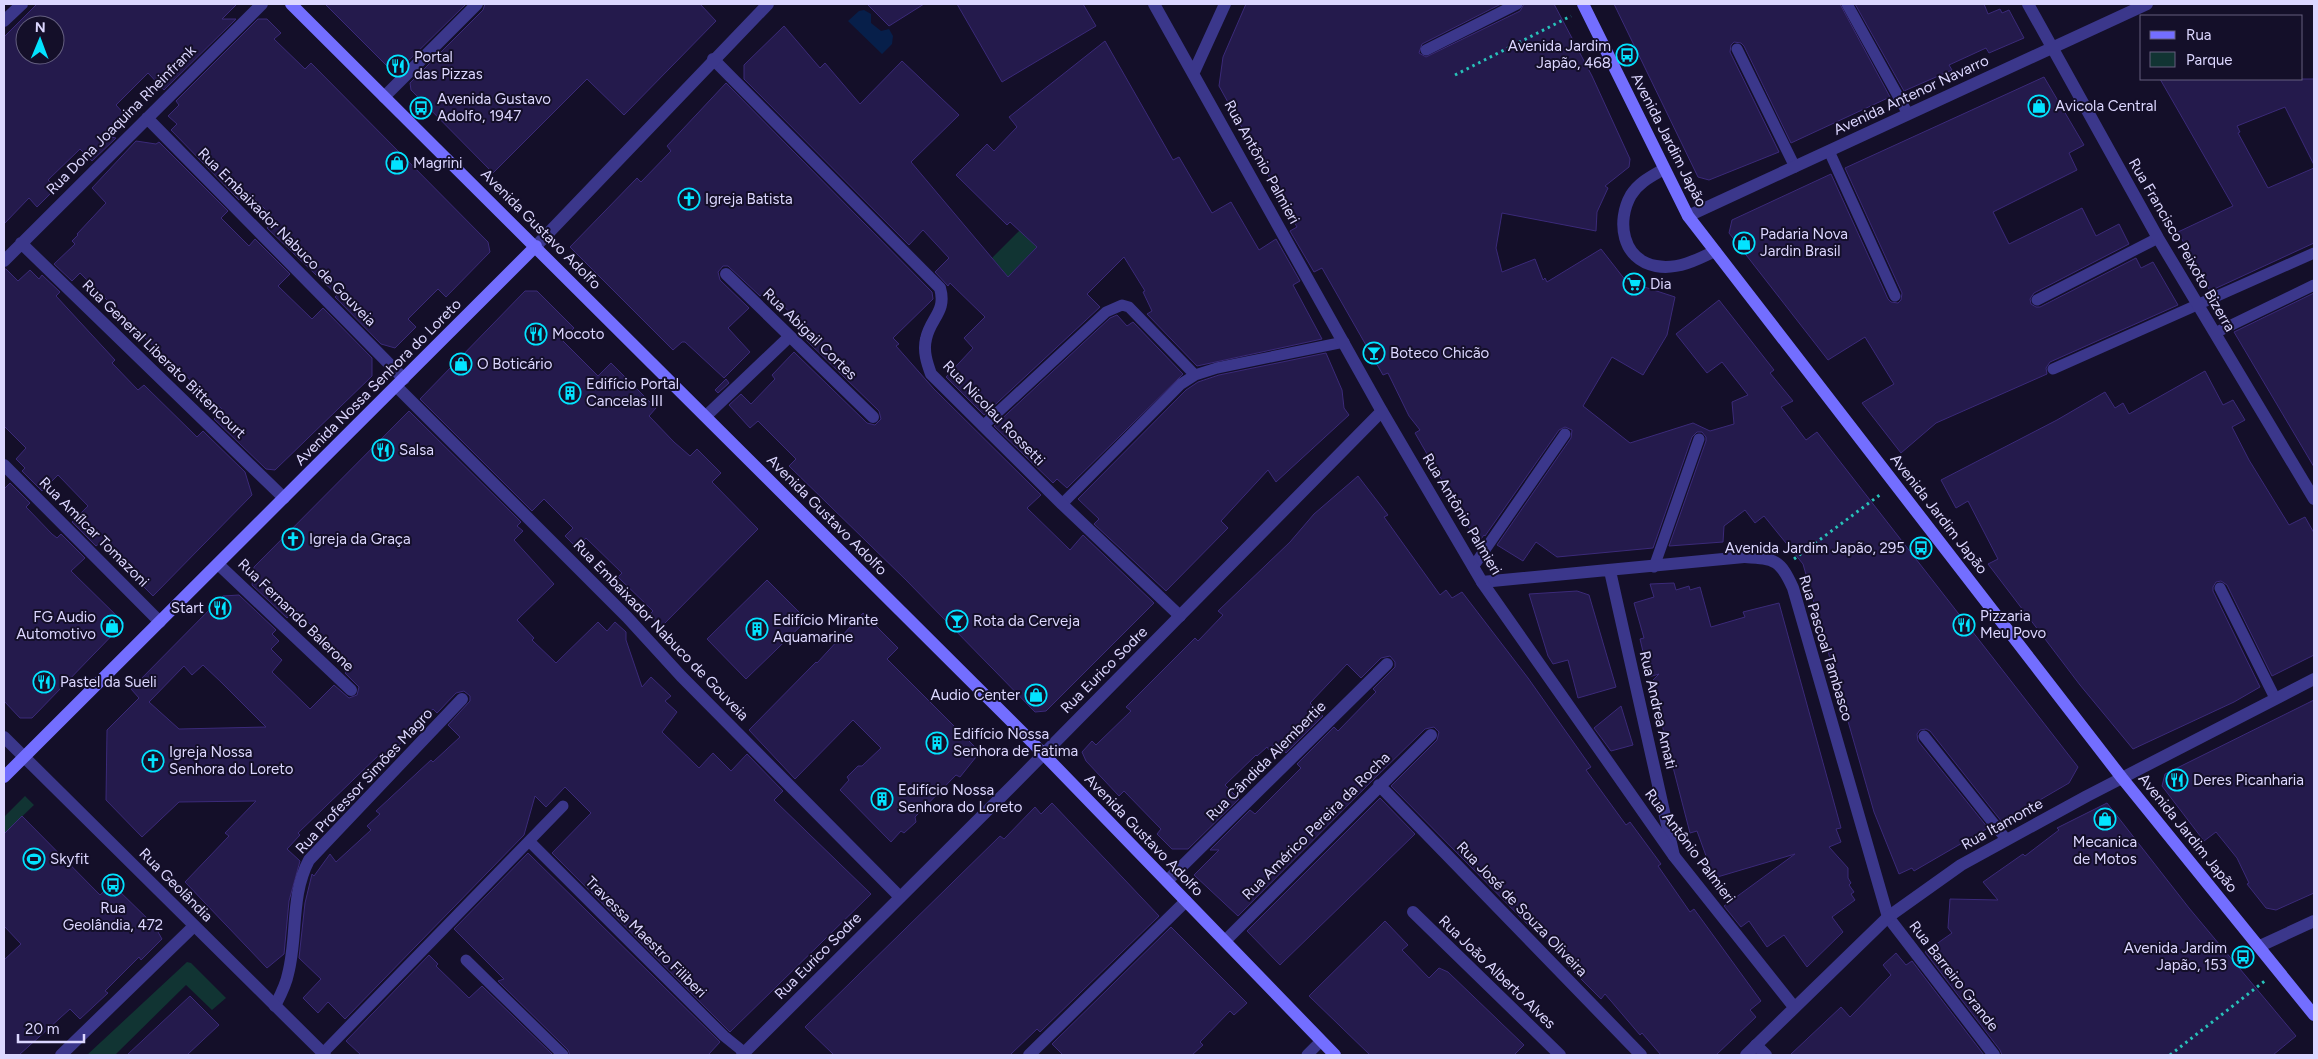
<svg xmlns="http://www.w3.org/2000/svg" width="2318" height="1059" font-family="Figtree,sans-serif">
<rect width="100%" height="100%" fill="#140f29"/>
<path fill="#113433" d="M1025 225 1043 241 1008 277 992 258Z
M25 796 34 805 4 834V817Z
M187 962 191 963 226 998 212 1010 186 985 115 1055H87Z"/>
<path fill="#071f4a" d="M864 10 871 14V23L881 31 889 29 893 36 892 44 882 54 848 21 859 11Z"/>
<path fill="#241a4c" stroke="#3b2a79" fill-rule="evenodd" d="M37 4H237L222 19H236L164 90 148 73 116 105 126 116 106 136 116 138 92 161 80 149 48 180 56 188 37 207 29 198 4 224V37ZM25 25H55V55H25Z
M325 4H466L395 74Z
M485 4H700L716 21 624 115 587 79 493 173 411 90 410 83 483 10Z
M867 4H924L889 26Z
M957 4H1083L1096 26 1002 82Z
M1246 4H1501L1422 44 1419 53 1426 57 1520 11 1524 4H1554L1592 76 1630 159 1629 167 1605 186 1608 188 1597 212 1596 231 1502 213 1496 248 1502 272 1535 259 1543 280 1545 278 1547 282 1601 249 1626 281 1675 297 1667 335 1643 375 1612 357 1583 406 1630 443 1693 423 1710 431 1734 424 1732 402 1748 395 1722 362 1707 373 1676 334 1719 300 1774 370 1770 373 1793 401 1781 407 1806 440 1817 432 2078 767 2069 783 2002 822 1930 731 1926 729 1920 730 1917 734 1918 741 1988 828 1914 871 1912 868 1899 874 1874 812 1803 564 1764 516 1755 523 1745 510 1724 526 1723 542 1669 546 1706 441V437L1702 432H1697L1692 437 1653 548 1557 557 1536 542 1523 561 1497 545 1571 438 1572 430 1565 427 1559 430 1485 536 1484 535 1478 543 1415 433 1420 430 1409 416 1388 373 1383 375 1322 268 1314 272 1290 231 1297 227 1219 86 1223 57Z
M1614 4H1840L1890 97 1791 143 1744 46 1741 43 1734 42 1731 45 1730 52 1779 152 1709 180 1698 177Z
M1855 4H1984L1988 14 2000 9 2002 13 2009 10 2024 38 1989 53 1986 48 1949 65 1952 70 1904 91Z
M258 19H267L281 33 274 39 305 69 311 63 488 242 490 252 446 297 438 289 408 319 416 327 395 348 381 344 335 297 337 295 267 228 275 219 248 192 239 200 171 130 177 124 168 116 179 105 176 101Z
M784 26 820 68 825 63 860 104 902 61 959 115 911 162 1008 277 1037 247 1010 222 1007 225 956 175 987 144 994 151 1017 127 1009 117 1105 41 1173 160 1179 157 1212 213 1231 202 1259 250 1276 239 1300 281 1293 285 1322 339 1197 366 1147 314 1152 311 1143 292 1145 291 1124 257 1087 294 1100 307 984 415 946 377 973 348 964 338 985 317 950 283 948 286 935 272 949 258 923 230 909 245 744 79V65Z
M2044 77 2084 145 2069 153 2077 170 1993 212 2009 244 2082 208 2096 236 2119 224 2129 244 2034 293 2030 299 2031 304 2036 307H2040L2136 258 2141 268 2153 262 2178 305 2050 362 2046 368 2047 374 1936 423 1901 453 1862 403 1894 384 1865 337 1828 360 1729 233 1732 220 1831 174 1888 299 1891 302 1898 303 1901 300 1902 293 1845 168Z
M2160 79H2314V165L2285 107 2237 126 2240 132 2238 133 2268 188 2314 168V243L2210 291 2178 232 2233 206Z
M726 83 932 292 933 299 893 338 899 344 896 346 934 389 1041 495 1027 508 1070 550 1083 535 1154 603 1046 711 1035 712 906 580 789 466 796 459 758 421 750 428 729 405 741 394 751 404 775 379 772 375 794 352 867 423 875 425 881 419 879 411 806 340 812 334 768 291 760 296 728 266H723L718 272 720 280 749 308 728 328 750 352 724 378 685 342H682L673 350 570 247 637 178 641 182 671 151 667 146Z
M136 141 156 144 159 142 228 211 221 218 249 246 255 239 290 274 278 286 312 319 323 308 372 358V376L275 470 266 469 214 419 223 410 144 337 80 273 72 281 54 264 75 244 72 241 78 235 77 234 106 203 92 188Z
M4 269H6L18 281 30 270 39 279 42 275 60 292 56 296 115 360 112 363 138 390 144 385 197 437 203 431 245 472 252 495 153 596 100 543 96 546 72 522 88 506 58 475 42 491 22 471 25 468 16 459 26 448 4 426Z
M525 291H537L574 328 562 340 598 376 611 363 656 408 649 416 674 442 690 456 697 449 721 473 712 482 758 529 661 627 649 615 653 611 618 577 622 573 586 538 577 548 565 536 573 528 544 499 532 511 420 399Z
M2314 293V467L2234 332Z
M1117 315 1127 326 1133 322 1183 374 1067 488 1057 479 1053 483 994 426 1110 318Z
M1326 353 1342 390 1344 408 1349 415 1276 482 1268 470 1221 521 1228 528 1166 591 1094 524 1099 519 1078 499 1186 390 1198 382 1219 375Z
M2205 371 2223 405 2233 400 2245 420 2232 427 2249 460 2289 525 2305 517 2314 533V655L2272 676 2227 585 2221 581 2216 582 2213 587V591L2260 687 2234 702 2133 749 2080 685 1988 564 1998 559 1968 501 1956 508 1941 480 2057 420 2105 392 2115 408 2123 403 2129 414Z
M726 379 729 383 718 393 715 390Z
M409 411 521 522 517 526 523 531 514 540 554 584 517 620 534 638 532 640 556 663 598 622 607 631 615 622 626 632V640L642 687 651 677 671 696 665 701 677 712 662 732 699 768 713 753 731 771 747 754 783 791 774 800 871 894 730 1032 552 853 591 813 565 787 546 807 535 796 524 835 345 1019 328 1002 318 1013 303 998 321 979 299 958 305 903 312 874 314 876 330 854 336 862 371 830 367 826 380 814 376 811 431 760 433 762 460 737 448 725 470 701V696L464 691 456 693 437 713 433 709 387 758 381 753 298 833 300 835 287 849 300 861 289 901 284 954 267 968 185 882 229 836 225 833 256 801 179 802 142 837 106 800 107 730 139 698 131 689 223 596 239 595 276 630 272 634 279 641 271 649 282 660 272 672 310 709 334 685 349 698 357 695 359 687 345 673 348 670 316 639 320 634 296 610 287 618 252 585 254 567ZM203 665 222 683 266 727 179 729 149 702 184 666 192 675Z
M1358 476 1388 515 1384 517 1440 595 1446 590 1452 598 1462 592 1528 678 1591 767 1586 770 1626 825 1630 822 1661 864 1658 866 1690 912 1694 909 1761 1001 1750 1010 1756 1017 1716 1055H1661L1642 1033 1640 1035 1605 994 1601 999 1567 965 1571 962 1536 928 1534 931 1391 786 1437 740 1439 732 1434 727 1425 729 1373 780 1238 916 1194 875 1219 850H1210L1250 810 1255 814 1301 768 1297 764 1334 727 1338 731 1376 692 1373 689 1395 667V662L1390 656 1381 658 1361 678 1347 664 1310 703 1323 716 1286 753 1276 743 1269 750 1267 747 1257 756 1256 755 1225 785 1239 799 1188 849H1172L1157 834 1161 829 1124 791 1119 796 1086 761 1082 752 1092 741 1096 745 1131 711 1126 707 1195 638 1198 641 1223 615 1218 611 1290 542 1314 514Z
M10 483 30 503 26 507 52 534 57 538 61 534 85 558 71 571 124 623 32 718H20L4 701V489Z
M767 580 807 620 746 679 707 639Z
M1674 583 1676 590 1689 586 1690 590 1700 587 1711 627 1745 617 1743 612 1779 603 1841 828 1836 829 1841 842 1829 847 1848 868V878L1851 883 1849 885 1854 892 1851 894 1855 900 1832 917 1843 932 1807 967 1784 935 1767 947 1749 921 1741 927 1724 906 1795 854 1714 878 1697 831 1690 833 1651 682 1659 674 1649 677 1640 639 1644 638 1634 603 1654 597 1650 584Z
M1577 591 1589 595 1616 687 1578 698 1568 660 1553 664 1548 656 1529 594Z
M863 613 898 648 887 659 980 752 960 777 956 775 915 817 916 822 904 833 901 831 891 842 840 790 849 780 847 777 858 766H862L881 748 853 720 795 779 749 730 816 662 817 663Z
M2314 700V893L2276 910 2266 908 2247 884 2249 883 2237 858 2216 832 2204 841 2162 786 2165 774Z
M1621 706 1633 745 1611 751 1594 728Z
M1380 798 1415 834 1280 965 1247 931Z
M1052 803 1159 916 1040 1032 1037 1029 1010 1055H834L805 1027 1000 836 1004 839 1035 807 1041 814Z
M2107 803 2189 908 2296 1036 2273 1055H2002L2000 1050 1925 952 1952 933 1948 928 1950 899 1998 900 1983 882 2023 854 2025 856 2059 830 2057 828Z
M22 816 100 895 112 884 154 925 162 939 141 960 139 957 105 991 108 993 80 1019 70 1009 19 1055H4V960L21 944 4 926V834Z
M528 853 720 1042 708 1055H570L568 1050 498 981 504 979 454 929Z
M1385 921 1408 945 1402 950 1429 978 1439 968 1448 972 1524 1045 1514 1055H1370L1309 996Z
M1171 927 1247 1003 1234 1015 1230 1011 1200 1042 1203 1045 1192 1055H1063L1052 1044Z
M1896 953 1906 965 1912 961 1984 1055H1790L1841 1007 1850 1017 1891 975 1883 965Z
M429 955 438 964 436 966 469 998 482 986 553 1055H361L346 1041Z
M190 996 219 1025 187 1055H127Z"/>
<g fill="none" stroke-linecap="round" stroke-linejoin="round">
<path stroke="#28c2ba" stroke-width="3" stroke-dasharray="2.5 4" stroke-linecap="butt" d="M1455 75 1571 16
M1794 559 1881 494
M2170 1055 2266 980"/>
<path stroke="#3b378b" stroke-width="11" d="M1847 4 1908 114
M1737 49 1795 167
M1426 50 1517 4
M1829 151 1895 296
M2037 300 2158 238
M2215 333 2314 285
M2053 369 2314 253
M983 426 1106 312 1122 305 1129 307 1195 375
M1062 504 1181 384 1195 375 1217 368 1344 342
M1473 567 1565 434
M1654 567 1699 439
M2220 588 2275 698
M1924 736 2006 839
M529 841 563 806
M466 960 563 1055
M323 1053 529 841 724 1036 745 1053
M1307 1055 1321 1041"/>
<path stroke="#3b378b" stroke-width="12" d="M2028 4 2158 238 2314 499
M4 21 22 4
M713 59 940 288C947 312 930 318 926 339 923 351 927 363 931 374L1062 504 1180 616
M384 97 477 4
M147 118 404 379
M1664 169C1652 176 1639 182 1631 195 1616 221 1622 260 1656 266 1677 270 1697 260 1715 251
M1688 216 2147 4
M21 243 284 498
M4 261 262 4
M726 274 873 417
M397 387 627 617 681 676 900 897
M706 416 789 337
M4 465 160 622
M218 564 351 690
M1610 571 1674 856
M1482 582 1744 557C1775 559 1780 559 1793 588L1888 917 1994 1055
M1379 785 1641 1055
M1167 881 1387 664
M1413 912 1560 1055
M1225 941 1431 735
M2260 946 2314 921
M275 1006C280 996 286 985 288 974 298 936 290 896 309 860L462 699
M1756 1045 1766 1055
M61 1055 194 926
M1029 1055 1186 901"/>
<path stroke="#3b378b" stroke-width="12" d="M1154 4 1380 408 1482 582 1674 856 1794 1007
M1194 72 1225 4
M536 246 768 4
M4 737 325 1055
M742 1055 1012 786 1382 411
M1746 1055 1888 917 1961 865 2087 796 2314 679"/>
<path stroke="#736eff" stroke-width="12" d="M291 4 1026 736 1335 1055
M1583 4 1688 216 2122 778 2314 1015
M4 777 536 246"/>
</g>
<defs>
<g id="bus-ring" transform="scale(1.125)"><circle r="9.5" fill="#140f29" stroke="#03e3ff" stroke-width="1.5"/><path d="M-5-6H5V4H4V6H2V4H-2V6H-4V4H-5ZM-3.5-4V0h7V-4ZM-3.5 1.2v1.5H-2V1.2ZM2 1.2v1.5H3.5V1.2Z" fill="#03e3ff"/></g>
<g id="restaurant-ring" transform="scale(1.125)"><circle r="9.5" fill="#140f29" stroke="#03e3ff" stroke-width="1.5"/><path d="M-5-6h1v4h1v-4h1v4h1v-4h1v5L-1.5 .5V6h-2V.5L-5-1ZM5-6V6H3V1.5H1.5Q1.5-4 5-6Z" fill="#03e3ff"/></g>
<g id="shop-ring" transform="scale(1.125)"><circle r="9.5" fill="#140f29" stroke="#03e3ff" stroke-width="1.5"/><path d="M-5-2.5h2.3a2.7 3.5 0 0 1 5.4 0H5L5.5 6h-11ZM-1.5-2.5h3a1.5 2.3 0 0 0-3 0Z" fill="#03e3ff"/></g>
<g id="church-ring" transform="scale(1.125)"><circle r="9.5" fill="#140f29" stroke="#03e3ff" stroke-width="1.5"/><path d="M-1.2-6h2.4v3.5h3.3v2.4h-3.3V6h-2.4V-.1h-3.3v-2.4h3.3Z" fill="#03e3ff"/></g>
<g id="supermarket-ring" transform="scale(1.125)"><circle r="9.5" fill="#140f29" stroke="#03e3ff" stroke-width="1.5"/><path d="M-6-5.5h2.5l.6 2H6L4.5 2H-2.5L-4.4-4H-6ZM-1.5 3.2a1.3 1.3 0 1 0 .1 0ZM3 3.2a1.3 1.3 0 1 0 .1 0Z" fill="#03e3ff"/></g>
<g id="bar-ring" transform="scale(1.125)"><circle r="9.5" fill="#140f29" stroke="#03e3ff" stroke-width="1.5"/><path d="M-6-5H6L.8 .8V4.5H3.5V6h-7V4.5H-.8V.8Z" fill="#03e3ff"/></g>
<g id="building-ring" transform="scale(1.125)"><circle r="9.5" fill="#140f29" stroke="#03e3ff" stroke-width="1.5"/><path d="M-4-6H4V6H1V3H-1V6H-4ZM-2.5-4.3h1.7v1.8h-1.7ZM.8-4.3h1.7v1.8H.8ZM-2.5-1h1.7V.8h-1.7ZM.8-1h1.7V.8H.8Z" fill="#03e3ff"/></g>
<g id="stadium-ring" transform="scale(1.125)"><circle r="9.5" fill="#140f29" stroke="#03e3ff" stroke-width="1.5"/><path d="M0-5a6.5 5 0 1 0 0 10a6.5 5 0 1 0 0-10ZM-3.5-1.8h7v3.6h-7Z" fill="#03e3ff"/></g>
</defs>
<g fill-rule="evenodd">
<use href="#bus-ring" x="1627" y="55"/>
<use href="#restaurant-ring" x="398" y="66"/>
<use href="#shop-ring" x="2039" y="106"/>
<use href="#bus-ring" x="421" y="108"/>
<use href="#shop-ring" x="397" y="163"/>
<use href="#church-ring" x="689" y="199"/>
<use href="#shop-ring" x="1744" y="243"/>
<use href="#supermarket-ring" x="1634" y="284"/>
<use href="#restaurant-ring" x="536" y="334"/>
<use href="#bar-ring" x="1374" y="353"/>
<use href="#shop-ring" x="461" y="364"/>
<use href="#building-ring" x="570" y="393"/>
<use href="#restaurant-ring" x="383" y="450"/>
<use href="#church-ring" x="293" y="539"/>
<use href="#bus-ring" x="1921" y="548"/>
<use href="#restaurant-ring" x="220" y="608"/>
<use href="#bar-ring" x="957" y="621"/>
<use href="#restaurant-ring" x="1964" y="625"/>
<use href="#shop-ring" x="112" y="626"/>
<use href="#building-ring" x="757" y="629"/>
<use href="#restaurant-ring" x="44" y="682"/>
<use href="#shop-ring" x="1036" y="695"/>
<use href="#building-ring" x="937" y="743"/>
<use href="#church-ring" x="153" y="761"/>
<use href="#restaurant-ring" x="2177" y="780"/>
<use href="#building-ring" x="882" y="799"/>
<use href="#shop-ring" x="2105" y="819"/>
<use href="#stadium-ring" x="34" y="859"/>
<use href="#bus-ring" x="113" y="885"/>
<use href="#bus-ring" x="2243" y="957"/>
</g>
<g text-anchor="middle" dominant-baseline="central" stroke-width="4" stroke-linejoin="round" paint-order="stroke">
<g font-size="15" fill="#dcd7ff" stroke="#140f29" text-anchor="start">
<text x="1611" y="46" text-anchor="end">Avenida Jardim<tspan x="1611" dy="17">Japão, 468</tspan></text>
<text x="414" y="57">Portal<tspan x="414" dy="17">das Pizzas</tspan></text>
<text x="437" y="99">Avenida Gustavo<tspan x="437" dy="17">Adolfo, 1947</tspan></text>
<text x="2055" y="106">Avicola Central</text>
<text x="413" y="163">Magrini</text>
<text x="705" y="199">Igreja Batista</text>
<text x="1760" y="234">Padaria Nova<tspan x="1760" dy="17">Jardin Brasil</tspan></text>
<text x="1650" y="284">Dia</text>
<text x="552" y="334">Mocoto</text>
<text x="1390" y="353">Boteco Chicão</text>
<text x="477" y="364">O Boticário</text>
<text x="586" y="384">Edifício Portal<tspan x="586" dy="17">Cancelas III</tspan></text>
<text x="399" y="450">Salsa</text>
<text x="309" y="539">Igreja da Graça</text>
<text x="1905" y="548" text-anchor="end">Avenida Jardim Japão, 295</text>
<text x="204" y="608" text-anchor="end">Start</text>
<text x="1980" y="616">Pizzaria<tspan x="1980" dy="17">Meu Povo</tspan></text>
<text x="96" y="617" text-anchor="end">FG Audio<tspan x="96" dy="17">Automotivo</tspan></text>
<text x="773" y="620">Edifício Mirante<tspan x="773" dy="17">Aquamarine</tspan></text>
<text x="973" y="621">Rota da Cerveja</text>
<text x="60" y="682">Pastel da Sueli</text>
<text x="1020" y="695" text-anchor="end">Audio Center</text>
<text x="953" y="734">Edifício Nossa<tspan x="953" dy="17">Senhora de Fatima</tspan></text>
<text x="169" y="752">Igreja Nossa<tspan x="169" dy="17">Senhora do Loreto</tspan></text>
<text x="2193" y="780">Deres Picanharia</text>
<text x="898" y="790">Edifício Nossa<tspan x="898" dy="17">Senhora do Loreto</tspan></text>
<text x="2105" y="842" text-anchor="middle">Mecanica<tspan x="2105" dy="17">de Motos</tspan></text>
<text x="50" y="859">Skyfit</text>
<text x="113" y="908" text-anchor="middle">Rua<tspan x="113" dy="17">Geolândia, 472</tspan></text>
<text x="2227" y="948" text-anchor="end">Avenida Jardim<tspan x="2227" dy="17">Japão, 153</tspan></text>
</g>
<g font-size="15" fill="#dcd7ff" stroke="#140f29">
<text transform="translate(1911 95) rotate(-25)">Avenida Antenor Navarro</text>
<text transform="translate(121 120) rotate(-45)">Rua Dona Joaquina Rheinfrank</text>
<text transform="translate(1669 140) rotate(63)">Avenida Jardim Japão</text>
<text transform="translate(1262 162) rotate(61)">Rua Antônio Palmieri</text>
<text transform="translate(541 229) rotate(45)">Avenida Gustavo Adolfo</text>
<text transform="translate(287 237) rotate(45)">Rua Embaixador Nabuco de Gouveia</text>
<text transform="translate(2182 245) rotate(60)">Rua Francisco Peixoto Bizerra</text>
<text transform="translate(810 334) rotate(44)">Rua Abigail Cortes</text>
<text transform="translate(164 359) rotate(44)">Rua General Liberato Bittencourt</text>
<text transform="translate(378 382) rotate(-45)">Avenida Nossa Senhora do Loreto</text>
<text transform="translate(994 413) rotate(46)">Rua Nicolau Rossetti</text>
<text transform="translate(1462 514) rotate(59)">Rua Antônio Palmieri</text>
<text transform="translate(1939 514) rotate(52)">Avenida Jardim Japão</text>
<text transform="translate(827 515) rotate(45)">Avenida Gustavo Adolfo</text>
<text transform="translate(94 532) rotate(45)">Rua Amílcar Tomazoni</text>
<text transform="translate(296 615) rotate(44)">Rua Fernando Balerone</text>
<text transform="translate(661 630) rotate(46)">Rua Embaixador Nabuco de Gouveia</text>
<text transform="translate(1826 648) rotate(73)">Rua Pascoal Tambasco</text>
<text transform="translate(1104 670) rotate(-45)">Rua Eurico Sodre</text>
<text transform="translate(1658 710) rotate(77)">Rua Andrea Amati</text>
<text transform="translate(1266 761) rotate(-45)">Rua Cândida Alembertie</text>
<text transform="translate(364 781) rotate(-47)">Rua Professor Simões Magro</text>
<text transform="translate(2002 824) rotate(-29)">Rua Itamonte</text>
<text transform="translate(1316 826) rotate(-45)">Rua Américo Pereira da Rocha</text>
<text transform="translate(2188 833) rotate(51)">Avenida Jardim Japão</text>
<text transform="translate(1144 835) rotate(46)">Avenida Gustavo Adolfo</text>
<text transform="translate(1690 846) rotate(53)">Rua Antônio Palmieri</text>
<text transform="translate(176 885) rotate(45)">Rua Geolândia</text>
<text transform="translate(1522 909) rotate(46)">Rua José de Souza Oliveira</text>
<text transform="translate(646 937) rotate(45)">Travessa Maestro Filiberi</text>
<text transform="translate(818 956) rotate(-45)">Rua Eurico Sodre</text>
<text transform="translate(1497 972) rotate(44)">Rua João Alberto Alves</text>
<text transform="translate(1954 976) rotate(52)">Rua Barreiro Grande</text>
</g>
</g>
<rect width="2318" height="1059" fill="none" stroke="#dcd7ff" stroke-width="10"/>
<rect x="2140" y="15" width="162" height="65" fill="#140f29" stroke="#645f7f"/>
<rect x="2150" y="31" width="25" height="8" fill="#736eff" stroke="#645f7f"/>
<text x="2186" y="40" font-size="15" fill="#dcd7ff">Rua</text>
<rect x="2150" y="52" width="25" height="15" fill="#113433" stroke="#645f7f"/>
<text x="2186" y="65" font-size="15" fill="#dcd7ff">Parque</text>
<g transform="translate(40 40) rotate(1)"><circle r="24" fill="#140f29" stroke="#645f7f"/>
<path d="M0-4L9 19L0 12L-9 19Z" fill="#03e3ff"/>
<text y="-8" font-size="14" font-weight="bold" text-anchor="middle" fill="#dcd7ff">N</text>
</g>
<path d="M18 1034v8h66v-8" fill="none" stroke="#dcd7ff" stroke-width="2.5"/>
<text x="25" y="1034" font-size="15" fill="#dcd7ff" stroke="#140f29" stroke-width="4" paint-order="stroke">20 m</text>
</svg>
